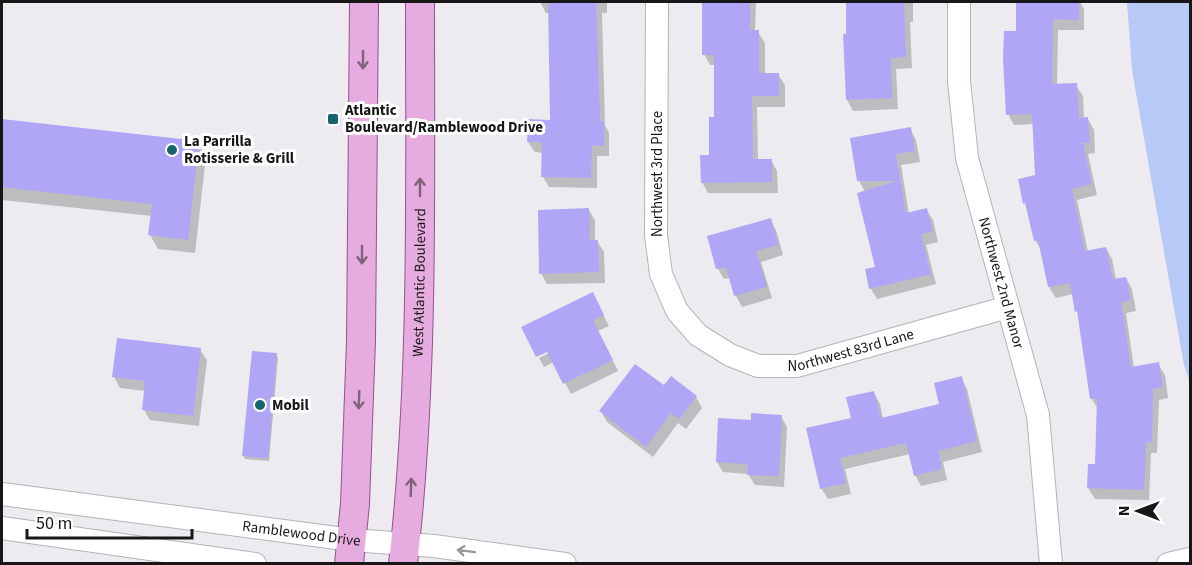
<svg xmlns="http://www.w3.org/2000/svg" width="1192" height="565" font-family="'Source Sans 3',sans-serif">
<rect width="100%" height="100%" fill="#edebef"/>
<path fill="#b6c9f7" d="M1127 2H1190V382L1184 365 1132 70Z"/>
<path fill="#0003" d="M540 2H607V13H602L605 125 609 133V156H597V188L549 187 543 177V153L535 152 528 142 552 121 550 13H546Z
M704 2H756L755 32H758L765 43V74H778L785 85V107H757L758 160H771L777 171 778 193H708L702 182 711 156 716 119V65H710L704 54Z
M847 2H913V22H910L912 68 896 69 898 109 853 111 847 100Z
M1018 2H1080L1084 9V30H1058L1057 86 1076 85 1083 96 1084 119H1088L1094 130 1095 153 1088 154 1097 195 1077 200 1088 252 1106 248 1112 259 1116 280 1126 278 1132 289 1136 311 1126 313 1134 368 1158 364 1165 375 1168 398 1159 400 1157 453H1151L1149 500 1095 499 1088 488 1096 466 1098 409 1091 398 1079 315 1073 294 1056 298 1049 287 1042 251 1035 240 1037 176 1034 124 1014 125 1008 114 1017 33Z
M2 121 198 143 206 157 195 253 158 249 150 235 152 216 2 200Z
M910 129 916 140 920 162 901 165 909 214 926 209 933 220 938 242 926 245 936 284 877 299 871 289 877 268 865 192 859 181Z
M588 209 595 220V241H597L604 252 605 283 547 284 541 273Z
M770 220 776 230 783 255 761 262 772 298 742 307 736 296 731 278 724 279 718 269 709 237Z
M598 305 609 326 598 331 618 371 571 394 554 362 544 367 539 358 555 350Z
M200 350 207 360 199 426 150 420 144 410 146 391 120 388 114 377Z
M276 355 278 358 269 461 245 459 243 455Z
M961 378 967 389 982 452 943 462 947 480 921 486 915 475 910 454 845 469 851 494 828 499 821 488 853 419 874 393 880 404 883 419 941 405Z
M664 388 696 397 702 408 686 429 678 423 653 457 607 422 601 411Z
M781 416 787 427 784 487 755 485 748 474 723 472 717 462Z"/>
<path fill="#b0a6f6" d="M548 2H596L600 121H604V146L592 145 591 178 541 177 542 142H527L528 119 550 120Z
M702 2H750V30H759V73H779V96H752L753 159H772V182L701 183 700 155H709V117H714V55H702Z
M846 2H904L906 57 891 58 892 98 846 100 843 34H846Z
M1016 2H1079V20L1053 19 1052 84 1077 83 1079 118 1088 117 1090 143H1083L1092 184 1072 189 1085 251 1106 247 1113 279 1126 277 1131 300 1121 302 1131 367 1159 362 1163 387 1153 389 1152 442H1146L1144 490 1087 488 1088 464H1095L1097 398 1090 399 1077 311 1075 312 1070 283 1048 287 1038 240 1034 241 1025 203 1023 204 1018 179 1035 175 1032 114 1006 115 1003 59 1004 31H1016Z
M2 119 199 141 188 240 148 235 152 204 2 187Z
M911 127 915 151 896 154 906 213 927 208 933 231 921 234 931 274 869 289 865 269 875 267 857 193 897 181H857L850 138Z
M589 208 590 240H598L599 272 539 274 538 210Z
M771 218 778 245 756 251 767 287 734 296 726 267 716 269 707 236Z
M593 292 604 315 593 320 613 360 563 384 547 352 536 357 521 327Z
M117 338 201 348 193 416 142 410 145 381 112 377Z
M252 351 277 353 268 458 242 456Z
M635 364 664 385 671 376 697 396 679 419 671 413 646 447 599 411Z
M962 376 977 441 938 451 942 469 914 476 906 443 840 458 846 483 820 489 806 428 851 418 846 397 874 391 881 418 939 404 934 383Z
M751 413 782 415 779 476 747 475 748 464 716 462 718 418 751 420Z"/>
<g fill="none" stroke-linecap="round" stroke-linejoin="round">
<g stroke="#b5b3b7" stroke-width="24">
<g id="minor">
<path id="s1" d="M657 2 656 235 661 274 677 311 698 335 730 355 758 366H797L1008 307"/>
<path id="s2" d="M959 2V81L967 158 1038 415 1051 564"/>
<path id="s3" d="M2 494 352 540 434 546 565 564"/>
<path d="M2 528 255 564"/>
<path d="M1168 564 1190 559"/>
</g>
</g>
<g stroke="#94538c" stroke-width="30">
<g id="major">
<path d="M349 564 355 504 361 341 364 2"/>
<path id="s4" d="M403 564C424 378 420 188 420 2"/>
</g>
</g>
<use href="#minor" stroke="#fff" stroke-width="22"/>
<use href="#major" stroke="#e6ace0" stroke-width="28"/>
</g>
<defs><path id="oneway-shaft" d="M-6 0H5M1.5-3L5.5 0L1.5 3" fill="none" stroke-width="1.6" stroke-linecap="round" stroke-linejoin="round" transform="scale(1.5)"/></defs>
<g stroke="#7f627c">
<use href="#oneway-shaft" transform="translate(363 60) rotate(90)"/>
<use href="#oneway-shaft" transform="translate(420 187) rotate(-90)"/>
<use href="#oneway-shaft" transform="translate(362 255) rotate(90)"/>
<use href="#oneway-shaft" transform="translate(359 400) rotate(92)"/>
<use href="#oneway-shaft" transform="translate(411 487) rotate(-88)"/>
</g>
<use stroke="#979797" href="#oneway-shaft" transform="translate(466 551) rotate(-173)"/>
<g fill="#17656c" stroke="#fff" stroke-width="2">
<rect x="327" y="113" width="12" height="12" rx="3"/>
<circle cx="172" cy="150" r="6"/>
<circle cx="260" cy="405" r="6"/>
</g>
<g text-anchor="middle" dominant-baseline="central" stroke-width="6" stroke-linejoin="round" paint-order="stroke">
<g font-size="15" font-weight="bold" fill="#181718" stroke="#fff" text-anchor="start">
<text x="345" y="110">Atlantic<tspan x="345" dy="17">Boulevard/Ramblewood Drive</tspan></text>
<text x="184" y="141">La Parrilla<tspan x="184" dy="17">Rotisserie &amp; Grill</tspan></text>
<text x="272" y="405">Mobil</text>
</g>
<g font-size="15" fill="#181718" stroke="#fff">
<text transform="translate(657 174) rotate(-90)">Northwest 3rd Place</text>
<text stroke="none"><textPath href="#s4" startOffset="282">West Atlantic Boulevard</textPath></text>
<text stroke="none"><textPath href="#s2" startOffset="286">Northwest 2nd Manor</textPath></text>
<text stroke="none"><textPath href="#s1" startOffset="507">Northwest 83rd Lane</textPath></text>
<text stroke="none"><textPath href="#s3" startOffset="302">Ramblewood Drive</textPath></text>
</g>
</g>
<rect width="1192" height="565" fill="none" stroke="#181718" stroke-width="6"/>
<g transform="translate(1138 511) rotate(270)" stroke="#ffffff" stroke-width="4.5" paint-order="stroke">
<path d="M0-4.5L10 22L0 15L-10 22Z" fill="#181718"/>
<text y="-9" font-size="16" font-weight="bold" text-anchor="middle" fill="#181718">N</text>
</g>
<path d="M27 529v9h165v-9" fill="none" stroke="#181718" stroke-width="3"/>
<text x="36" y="529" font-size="18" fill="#181718" stroke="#ffffff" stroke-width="4.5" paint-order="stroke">50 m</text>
</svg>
